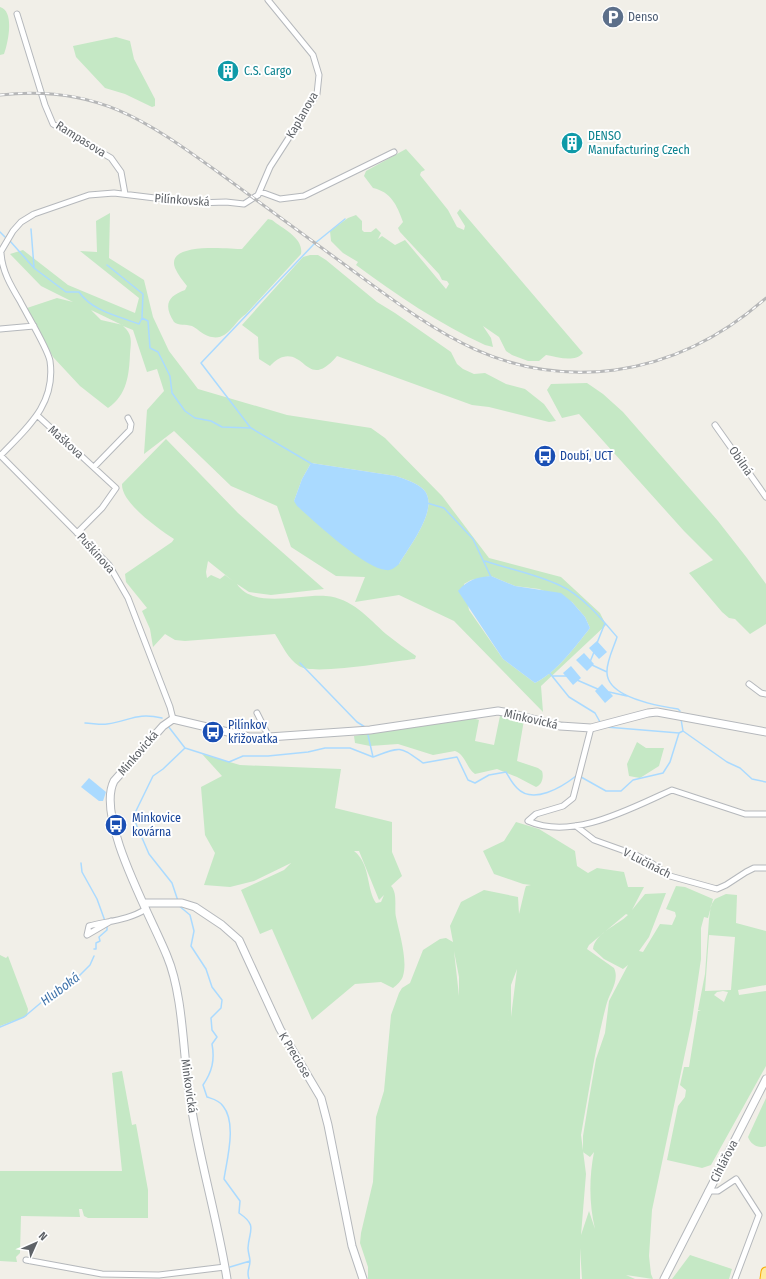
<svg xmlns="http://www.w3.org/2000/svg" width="766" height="1279" font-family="'Fira Sans Condensed',sans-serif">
<rect width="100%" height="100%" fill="#f1efe8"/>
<path fill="#c5e8c5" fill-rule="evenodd" d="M0 7C15 11 8 43 4 54L0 55Z
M116 37 130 41 134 59 155 99V106L152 107 125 94 105 88 76 57 73 46Z
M406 149 425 170 421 172 420 175 448 210 457 227 464 230 465 226 457 213 460 209 583 353C574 363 558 357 546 355L539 361H528L512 355 506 351 499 337 483 326 491 338 493 347 485 345C439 324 397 295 356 265L358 262 343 253 331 241 330 231 348 218 356 215 362 221V230L364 232H371L376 228 381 233 378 239 382 236 395 245 405 240 446 289 449 284 447 281 442 280 439 274 400 232 398 228 403 222C397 205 391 192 373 188L364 176 366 171Z
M110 213 109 258 144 280 153 317 169 351 198 389 287 415 371 428 385 438 442 496 489 558 561 577 600 613 606 625 541 686 543 712 454 621 399 595 355 602 365 577 336 576 291 547 277 506 231 486 174 431 144 454 147 410 164 391 157 369 147 372 133 330 123 326C133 335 131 341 130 354 129 375 127 395 108 408L80 386 53 357 27 308 57 298 73 302 41 286 10 254 23 250 68 285 135 313 139 298 80 251 97 252 96 221ZM91 310 122 325H123L101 320ZM311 463 396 476C405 479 417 483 424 490 440 508 409 547 399 564L294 501 302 479ZM491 576 515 586 539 589 572 602 585 617 590 628C575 647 557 672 535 683L503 659 469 610 464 584 471 580Z
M268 219 272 220C283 229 304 238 301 254L246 314C233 322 228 343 208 336 202 334 198 329 192 326 185 324 179 326 174 322 163 305 168 296 185 290L187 286C183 281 178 275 175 268 165 241 230 249 242 249Z
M310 255H318L326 260 377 302 395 313 451 352 457 364 463 369 474 374 485 373 506 384 525 389 544 404 556 421 549 422 489 407 472 405 337 356C308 390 306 351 283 357 278 358 273 363 270 366L259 359 258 337 242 325 303 257Z
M587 383 603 394 623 412 718 521 747 558 766 584V624L750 634 735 619 729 618 722 612 689 573 713 560 684 531 579 414 562 418 547 390 551 384Z
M166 439 238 513 324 589 271 595 249 592 237 584C253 609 299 594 326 596 352 598 368 618 386 634 396 642 406 649 416 656L415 659C394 661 312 676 299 666 288 659 282 645 275 634L185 641 175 640 165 634 153 647 150 629 142 611 147 608 126 582 125 574 172 542 174 539C159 529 121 503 122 484ZM208 561 233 581 225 575 220 579 211 575 207 578 206 572Z
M500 716 524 720 517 761 538 768 542 771C544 777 542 785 536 787L517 777 497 769 475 774C466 768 466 755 455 751L433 755 398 744 370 746 355 743 354 736 472 718 479 720 475 741 494 745Z
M637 742 646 748H664L659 766 640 778 629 776 627 764Z
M202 754 240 765 341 769 335 808 392 822V852L402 876 391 886C398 893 394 908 396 917 399 932 408 960 403 976 402 980 397 985 393 988L381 982 355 984 312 1020 272 929 260 934 241 890 284 870 291 863 254 881 230 887 204 885 215 853 205 835 201 787 222 776ZM354 851H359L379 900 384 895 381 902 376 903C366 889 371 864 354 851Z
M516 822 539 829 575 851 577 866 588 873 597 868 624 872 628 887H644L632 910 645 894 666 893 649 937 639 951 643 952 660 924 672 925 676 916 675 912 666 909 676 886 685 887 713 899 708 918 704 917 701 928V959L692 1020 652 1210 649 1256 651 1274 653 1279 626 1275 635 1279H582L580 1248V1279H368V1267L360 1243 361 1233 373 1182 376 1117 384 1091 391 1015 399 993 402 988 410 983 423 950 440 939 446 938 453 942 450 926 461 902 484 890 518 897 519 914 525 889 526 886 531 885 523 884 494 874 483 851 504 841ZM626 914 628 915C618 925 595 933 593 949L604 959 623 969 628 965 609 1001 605 1033 596 1059 589 1099 583 1136V1152L590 1157 594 1152C589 1178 589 1204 595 1229L589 1211 581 1235 586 1174 581 1135C589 1092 595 1048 606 1006 609 993 620 981 614 968L587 949 589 945ZM454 951 459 977V996ZM517 969 508 1041 511 1017V985Z
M726 894 737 895 736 923 766 931V985L738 990 739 995 766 991V1066L711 1165 702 1168 667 1160 678 1106 685 1097 686 1090 680 1085 684 1067H689L698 1011H701L698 1010 705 974 709 919 711 905 715 899ZM709 935 735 937 731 990 705 991ZM723 991 728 992 724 1002 714 995 717 992Z
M0 955 6 958 8 956 28 1009 27 1016 0 1026Z
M122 1071 132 1125 136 1124 148 1190V1218H88L84 1216 82 1209H79L80 1217 21 1216 20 1253 16 1257 17 1262 0 1261V1171H122L112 1073Z
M766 1098V1146C759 1149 751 1145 748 1137Z
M690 1255 732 1269 729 1279H672Z"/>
<path fill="#aadaff" d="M311 463 396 476C405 479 417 483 424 490 440 508 409 547 399 564 396 567 391 571 386 570 365 569 314 521 297 506L294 501 302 479Z
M491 576 515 586 561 593 572 602 585 617 590 628C575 647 557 672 535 683L503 659 458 591C467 580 477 577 491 576Z
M597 641 607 652 599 659 589 648Z
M584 653 594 664 587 671 576 660Z
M571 666 581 678 573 685 563 673Z
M602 684 613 696 605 703 595 691Z
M89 778 106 792 103 801H99L81 787Z"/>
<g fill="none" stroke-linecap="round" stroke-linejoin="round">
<path stroke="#aadaff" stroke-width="1.5" d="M31 229 34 267
M0 232 5 237
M10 241 34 268 66 292H79C92 311 118 316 139 324L142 318 148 321 150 348 158 352 170 376 172 393 185 411 195 418 211 421 222 427 251 428 312 464
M107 265 143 294 142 317
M250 427 201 363 314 244 345 219
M427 503 444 508 473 539 491 577
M485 561C509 569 536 574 559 585 582 595 601 618 617 637 614 647 606 662 607 673 608 698 658 706 678 709L680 711
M597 643 605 623
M590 662 594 652
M300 663 357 722 365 727
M592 665 607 672
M548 671 569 697 595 713 600 722
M552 676H567
M577 680 600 690
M609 692 627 696
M681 719 683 731
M85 723C92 723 100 725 107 724 130 721 136 712 162 718
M168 726 185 748
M606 727 679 733
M368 735 373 757
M581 777 606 791H621L633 780 663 773 670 762 679 733 683 731 727 762 740 768 752 779 766 782
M81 863 82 872 97 899 105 921
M178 901 172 883 149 854 133 817 153 776 163 769 185 748 229 762 243 756H268L308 752 325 748H350L373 757C402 746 399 746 423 763L457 757 468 780 475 783 489 775 506 772C509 777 512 783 517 788 533 805 562 787 576 776
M178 905 190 915 194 931 191 946 206 969 212 987 222 1000 221 1008 211 1018 212 1030 217 1037 212 1044C215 1060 212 1072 203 1085L207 1097C213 1099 219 1100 223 1106 237 1123 227 1159 224 1179L240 1201 239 1213C258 1226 249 1230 248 1248 248 1253 250 1257 250 1261 250 1268 246 1271 249 1279
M94 949H96V943L100 941 99 937 107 930V927
M0 1027 24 1017 56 990 73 982 90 965 94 956
M230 1267 250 1261"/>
<g stroke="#b5b8bc" stroke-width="7">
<path id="minor" d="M17 14 45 105 53 124 111 158 121 172 125 194
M261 192 280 199 304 196 394 152
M0 253 13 231 21 222 34 214 89 195 114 193 196 203 226 202 244 204 258 195 270 167 317 94 319 75 313 55 268 0
M0 329 34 326
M38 416 116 488 102 508 77 533
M715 425 766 497
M0 455 109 565 128 598 170 707 173 719
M0 456C28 427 56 404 50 361 48 349 26 313 20 301 11 286 2 271 1 253
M94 467 130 430 131 424 128 418
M749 684 761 693 766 694
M257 713 269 737
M591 728 573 798 563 806 536 814 528 821C573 841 631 808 672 790L745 814H766
M576 826 594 840 636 855 653 864 670 876 717 889 726 885 746 872 754 868H766
M111 921 87 935 89 926C108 921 129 920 146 909
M708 1191H718L736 1179 759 1215 735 1279
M26 1260 102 1274 159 1275 225 1267"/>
</g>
<g stroke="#b5b8bc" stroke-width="9">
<path id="tertiary" d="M143 903H182L195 907 222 925 239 940 280 1029 321 1098 328 1125 352 1246 363 1279
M227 1279C217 1216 198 1155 189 1093 183 1051 183 994 167 956 152 918 95 818 114 781L163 726 173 719 249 737H269L370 730 498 711 509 713 560 726 591 728 648 713 657 712 766 732
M664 1279 766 1079"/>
</g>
<g stroke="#f9ab00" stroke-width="11">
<path id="trunk" d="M765 1279 766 1272"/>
</g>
<use href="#minor" stroke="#fff" stroke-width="5"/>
<use href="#tertiary" stroke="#fff" stroke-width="7"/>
<use href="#trunk" stroke="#feeaa1" stroke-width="9"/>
<g stroke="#b6b7b8" stroke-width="3">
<path id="rail" d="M0 95C97 84 147 121 222 175 265 206 308 238 352 270 436 332 504 384 615 370 672 362 723 336 766 298"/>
</g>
<use href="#rail" stroke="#fff" stroke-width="1.5" stroke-dasharray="4.5" stroke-linecap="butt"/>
</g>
<defs>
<g id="parking-disc" transform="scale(1.15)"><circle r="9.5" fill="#5c6f8a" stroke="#fff"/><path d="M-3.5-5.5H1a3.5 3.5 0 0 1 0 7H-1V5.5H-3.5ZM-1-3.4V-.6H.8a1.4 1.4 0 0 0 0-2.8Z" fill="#fff"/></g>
<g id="building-disc" transform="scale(1.15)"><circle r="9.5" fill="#0f9aa8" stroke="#fff"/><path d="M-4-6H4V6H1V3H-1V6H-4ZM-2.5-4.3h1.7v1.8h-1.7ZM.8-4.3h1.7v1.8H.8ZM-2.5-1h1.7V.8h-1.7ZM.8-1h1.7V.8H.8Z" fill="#fff"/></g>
<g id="bus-disc" transform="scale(1.15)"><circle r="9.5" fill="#1a4fb4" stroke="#fff"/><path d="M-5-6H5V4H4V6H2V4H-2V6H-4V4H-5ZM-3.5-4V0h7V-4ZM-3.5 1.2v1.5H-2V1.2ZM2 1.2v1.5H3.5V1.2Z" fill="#fff"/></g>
</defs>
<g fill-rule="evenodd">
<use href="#parking-disc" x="613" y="17"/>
<use href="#building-disc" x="228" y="71"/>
<use href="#building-disc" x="572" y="143"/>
<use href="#bus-disc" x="545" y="456"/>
<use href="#bus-disc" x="213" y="732"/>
<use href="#bus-disc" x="116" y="825"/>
</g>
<g text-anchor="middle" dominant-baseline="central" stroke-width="4" stroke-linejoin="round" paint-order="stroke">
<g font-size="12" fill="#4e5e75" stroke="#fff" text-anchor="start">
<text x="628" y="17">Denso</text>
</g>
<g font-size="12" fill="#0d838f" stroke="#fff" text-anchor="start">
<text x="244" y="71">C.S. Cargo</text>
<text x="588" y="136">DENSO<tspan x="588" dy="14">Manufacturing Czech</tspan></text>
</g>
<g font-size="12" fill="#5f6368" stroke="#fff">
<text transform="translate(302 115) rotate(-60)">Kaplanova</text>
<text transform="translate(81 139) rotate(32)">Rampasova</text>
<text transform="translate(182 200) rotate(4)">Pilínkovská</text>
<text transform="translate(66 442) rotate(42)">Maškova</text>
<text transform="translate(741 461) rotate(55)">Obilná</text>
<text transform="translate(96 553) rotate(48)">Puškinova</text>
<text transform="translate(531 719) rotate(13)">Minkovická</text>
<text transform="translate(138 753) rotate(-49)">Minkovická</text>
<text transform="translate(647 863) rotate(27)">V Lučinách</text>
<text transform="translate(295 1055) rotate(59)">K Preciose</text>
<text transform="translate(189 1086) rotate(82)">Minkovická</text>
<text transform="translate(724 1161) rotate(-63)">Cihlářova</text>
</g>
<g font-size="12" fill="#164399" stroke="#fff" text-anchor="start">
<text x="560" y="456">Doubí, UCT</text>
<text x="228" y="725">Pilínkov<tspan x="228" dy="14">křižovatka</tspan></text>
<text x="132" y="818">Minkovice<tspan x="132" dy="14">kovárna</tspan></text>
</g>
<g font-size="13" font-style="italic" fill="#4174aa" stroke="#fff">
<text transform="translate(60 989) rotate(-37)">Hluboká</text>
</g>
</g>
<g transform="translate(36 1243) rotate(45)" stroke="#ffffff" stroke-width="3" paint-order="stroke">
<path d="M0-3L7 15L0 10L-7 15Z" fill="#5f6368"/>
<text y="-6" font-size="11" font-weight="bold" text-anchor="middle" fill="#5f6368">N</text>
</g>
</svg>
